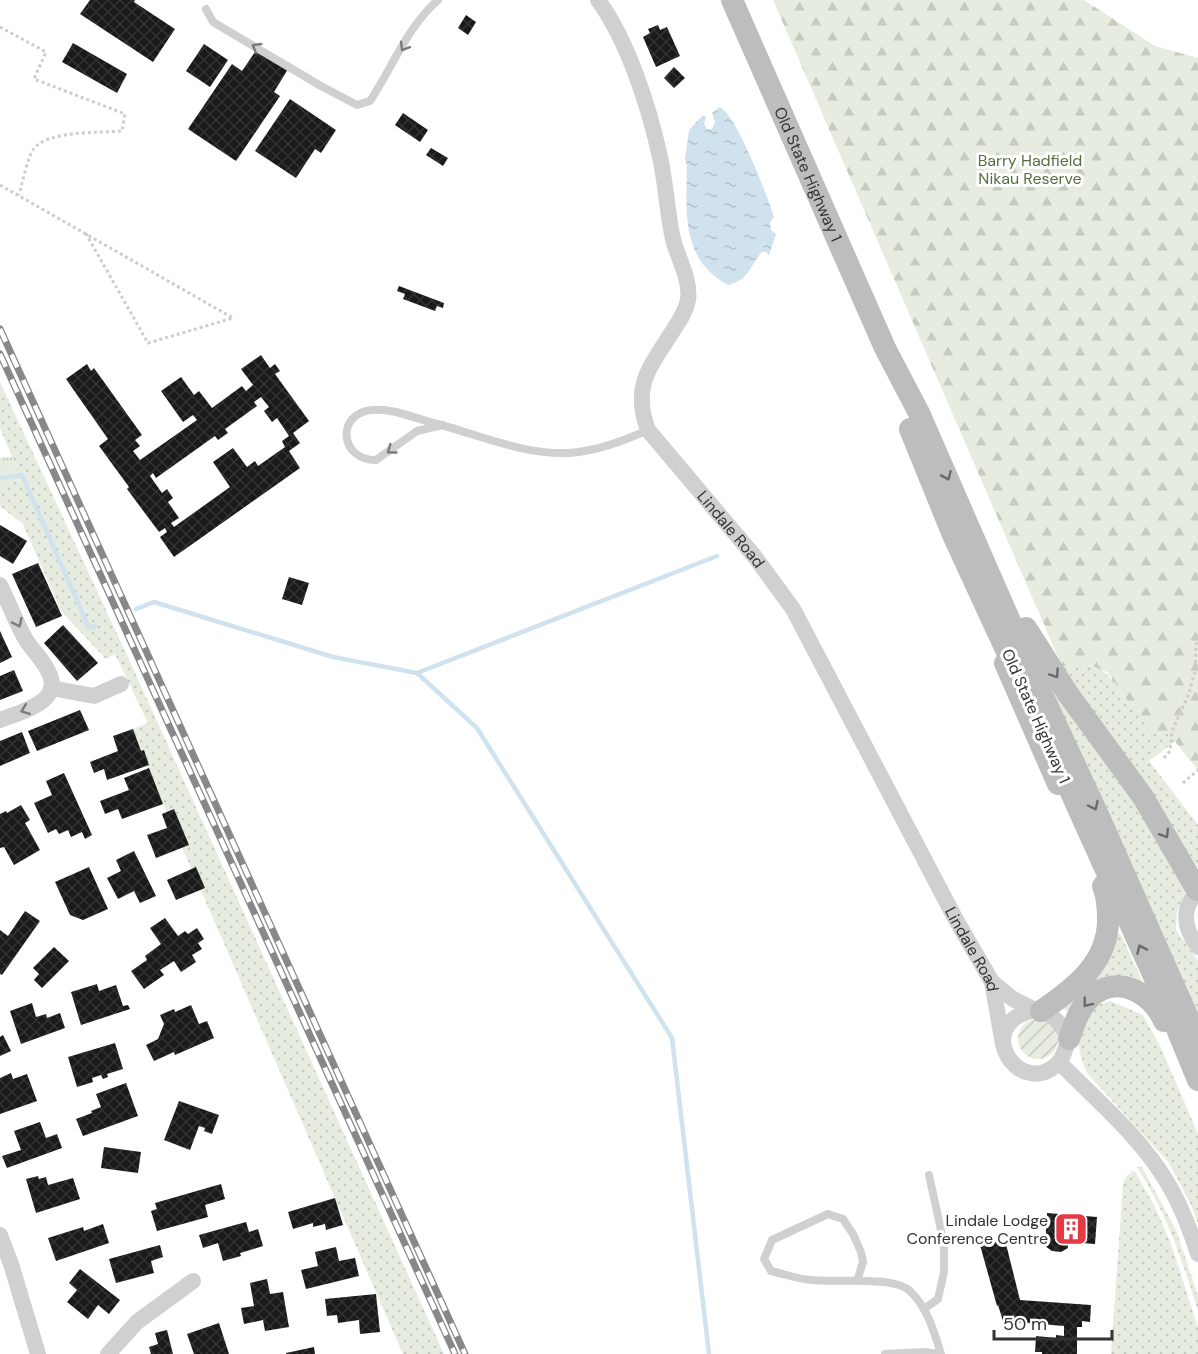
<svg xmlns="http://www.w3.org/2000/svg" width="1198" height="1354" font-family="'DM Sans',sans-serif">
<defs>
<pattern id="grass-dots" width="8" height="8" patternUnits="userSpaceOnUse" patternTransform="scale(1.5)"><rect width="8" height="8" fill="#e6ecdf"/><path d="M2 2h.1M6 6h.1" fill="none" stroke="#c6cbc0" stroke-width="1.8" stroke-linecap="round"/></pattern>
<pattern id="forest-firs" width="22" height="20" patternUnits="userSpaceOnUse" patternTransform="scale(1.5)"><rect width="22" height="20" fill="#e6ecdf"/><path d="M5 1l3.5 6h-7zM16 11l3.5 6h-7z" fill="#c6cbc0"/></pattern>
<pattern id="park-tufts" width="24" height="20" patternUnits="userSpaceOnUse" patternTransform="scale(1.5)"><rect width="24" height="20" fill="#e6ecdf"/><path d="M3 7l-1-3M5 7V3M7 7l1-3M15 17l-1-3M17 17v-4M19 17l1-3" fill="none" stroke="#c6cbc0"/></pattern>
<pattern id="garden-furrows" width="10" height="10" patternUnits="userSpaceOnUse" patternTransform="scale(1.5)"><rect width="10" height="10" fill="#e6ecdf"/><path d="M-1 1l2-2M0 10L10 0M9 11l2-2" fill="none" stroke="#c6cbc0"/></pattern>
<pattern id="water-ripples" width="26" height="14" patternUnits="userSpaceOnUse" patternTransform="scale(1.5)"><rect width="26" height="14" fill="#cfe2ee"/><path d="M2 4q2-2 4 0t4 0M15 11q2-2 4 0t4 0" fill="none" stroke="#b2c2cd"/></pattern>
<pattern id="building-cross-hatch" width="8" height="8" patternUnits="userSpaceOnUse" patternTransform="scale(1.5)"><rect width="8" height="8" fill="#1a1a1a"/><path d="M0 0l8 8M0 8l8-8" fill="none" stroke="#333"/></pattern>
</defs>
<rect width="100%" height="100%" fill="#fff"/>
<path fill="url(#grass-dots)" d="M0 382 126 653 444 1354H403L131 730 148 723 115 654 106 659 61 611 23 524 0 506V484L19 481 12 457 0 428Z
M1085 664 1101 669 1175 741 1149 761 1198 825V867L1190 862 1062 666Z
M1046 678 1141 804 1187 887 1177 912 1176 930 1198 961V1017Z
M1120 933 1144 985 1068 1012 1063 1008 1115 937Z
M1110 1001 1143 1015 1161 1048 1198 1134V1224L1191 1205 1169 1163 1087 1073C1078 1053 1072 1025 1091 1008 1095 1005 1104 1003 1110 1001Z
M1138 1166 1142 1167 1176 1230 1198 1296V1311C1181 1257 1168 1216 1137 1167Z
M1134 1170 1155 1207 1171 1244 1198 1327V1354H1111L1123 1184 1126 1177Z"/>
<path fill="url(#forest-firs)" d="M773 0H1084L1155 46 1198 58V770L1168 733 1149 730 1107 672 1090 665 1062 666Z"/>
<path fill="url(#park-tufts)" d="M12 457 19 481 0 484V458Z"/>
<path fill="url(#garden-furrows)" d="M1018 1039a20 20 0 1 1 40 0a20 20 0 1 1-40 0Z"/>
<path fill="url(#water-ripples)" d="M720 107C737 116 767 195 774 217L770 222 771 230 776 234 769 255 766 252H762C749 266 750 280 728 285 681 260 686 212 687 166L685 159 689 130 703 115 706 117 704 124 707 129H712L715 122 712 113Z"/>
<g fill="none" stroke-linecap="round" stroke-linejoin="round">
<path stroke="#cfe2ee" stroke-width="4.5" d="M0 478 22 475 89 628 95 626
M136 609 154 602 333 657 417 673 477 728 672 1038 709 1354
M417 673 717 556"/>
</g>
<path fill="url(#building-cross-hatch)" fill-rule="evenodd" d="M90 0H135L134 2 175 29 153 62 80 14Z
M466 15 476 22 468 35 458 28Z
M658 25 660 30 667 27 680 56 656 67 643 37 650 33 648 29Z
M73 43 127 74 117 93 62 62Z
M204 44 228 60 210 87 186 71Z
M257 49 288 69 274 92 280 96 236 161 188 129 232 64 242 71Z
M674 67 685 78 674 88 664 78Z
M290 99 336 130 321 153 315 149 296 178 255 151Z
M403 113 428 130 420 142 395 125Z
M431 148 448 158 443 166 426 155Z
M399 286 444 303 443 308 437 306 435 311 403 299 405 294 397 291Z
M261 355 270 368 275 364 280 371 275 374 309 421 293 433 300 443 289 451 300 468 174 557 160 537 167 532 165 528 159 532 127 489 129 487 99 446 108 439 66 379 87 364 91 371 94 368 142 435 135 440 140 446 133 451 140 460 197 420 193 415 183 422 161 391 181 377 194 395 199 391 212 408 242 386 246 391 253 385 241 369ZM261 397 269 407 264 411 272 422 277 418 289 436 282 441 285 447 258 466 255 461 247 467 233 448 213 462 230 487 174 527 171 523 179 518 168 502 173 498 167 489 162 493 150 476 153 473 156 478 215 436 218 440 228 433 225 429 257 406 254 402Z
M0 525 27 541 13 564 0 556Z
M38 563 62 616 36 627 12 574Z
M289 577 309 583 302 605 282 599Z
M63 625 98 663 77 681 44 643Z
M0 631 12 657 0 663Z
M14 670 23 691 0 700V676Z
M80 710 89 730 37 751 28 731Z
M133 729 141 751 144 750 149 765 107 780 104 769 94 773 90 762 118 751 113 736Z
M22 732 30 753 0 766V741Z
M149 768 163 804 122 819 118 809 105 814 100 801 129 790 124 778Z
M64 773 92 835 85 839 82 832 71 837 68 830 59 834 56 829 48 833 34 803 52 795 46 781Z
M21 805 30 820 25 823 40 850 14 865 4 847 0 848V814L6 811 7 813Z
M174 809 189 845 156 858 147 835 167 828 162 814Z
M134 851 156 896 140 903 134 891 118 899 107 878 121 871 116 860Z
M89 867 108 909 83 920 70 915 55 882Z
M196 867 205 888 176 900 167 880Z
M25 911 40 921 2 975 0 974V930L8 936Z
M165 918 178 936 185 931 188 934 197 928 204 939 198 943 202 949 192 955 196 962 181 972 174 961 160 970 164 975 144 989 131 971 147 960 145 956 161 944 150 928Z
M54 947 69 961 42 988 34 980 39 974 33 968Z
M97 984 99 991 116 985 123 1006 128 1005 130 1009 81 1025 71 992Z
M32 1003 36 1017 46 1014 47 1018 60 1013 65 1028 21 1044 10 1011Z
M191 1005 199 1024 207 1021 214 1038 175 1055 174 1052 154 1061 146 1045 158 1039 164 1024 160 1015 174 1009 175 1012Z
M3 1035 11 1051 0 1056V1037Z
M115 1043 123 1069 107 1074 108 1077 103 1079 101 1075 92 1078 93 1082 77 1087 68 1057Z
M11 1073 13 1079 27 1074 37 1101 0 1114V1078Z
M126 1083 138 1116 83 1136 76 1119 92 1113 91 1111 101 1107 96 1094Z
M179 1101 219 1115 212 1134 204 1131 205 1128 199 1126 190 1150 164 1140Z
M40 1122 46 1138 57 1134 62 1148 7 1168 2 1156 21 1150 14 1131Z
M104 1147 141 1152 138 1173 101 1168Z
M38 1176 39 1179 46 1177 48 1185 73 1178 80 1199 36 1213 26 1179Z
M221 1184 225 1199 205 1205 208 1217 157 1231 151 1211 157 1209 155 1203Z
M335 1198 343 1225 326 1230 325 1224 313 1227V1223L293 1229 288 1212Z
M1047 1213 1097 1217 1095 1244 1068 1242V1248L1061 1252 1052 1251 1045 1246Z
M246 1222 249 1232 258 1229 263 1246 240 1253 241 1256 223 1261 218 1243 203 1248 199 1235Z
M103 1224 109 1243 56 1261 48 1238 83 1227 84 1231Z
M1005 1240 1020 1300 1091 1305 1090 1322 1082 1321V1327H1077V1354H1042V1352H1035L1036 1336 1056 1338V1335L1064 1336V1326L1003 1321 998 1305 997 1306 980 1245Z
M160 1245 163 1257 151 1261 154 1273 116 1283 109 1259Z
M336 1247 339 1261 355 1258 359 1276 306 1289 301 1270 318 1266 315 1252Z
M80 1269 120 1300 109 1314 98 1305 88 1319 67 1302 77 1290 69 1283Z
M267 1279 270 1294 283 1292 289 1327 265 1331 263 1320 244 1324 241 1308 254 1306 250 1283Z
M376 1294 380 1332 360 1334 359 1320 338 1323 337 1315 327 1316 325 1299Z
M219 1323 229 1354H194L187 1334Z
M167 1330 173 1354H151L149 1347 158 1344 155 1333Z
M314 1347 315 1354H286V1353Z"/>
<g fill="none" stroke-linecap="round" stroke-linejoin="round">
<path stroke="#cdcdcd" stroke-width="3" stroke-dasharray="3 3" stroke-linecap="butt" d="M0 27 46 52 34 79 125 114 122 131C100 133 46 130 33 150 28 157 22 184 19 195
M0 185 233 318 148 343 85 232
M1164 758 1170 751 1172 731 1188 696 1195 672 1196 644 1198 642
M1183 783 1198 770"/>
<path stroke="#d0d0d0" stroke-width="8" d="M206 9 213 22 321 86 357 105 370 101C392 68 408 26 438 0
M443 425 417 431 376 460C339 460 336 413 372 410 391 408 412 417 430 422 475 433 521 455 569 453 597 451 623 441 648 430
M857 1281 863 1262 861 1252 853 1234 843 1219 828 1214 772 1240 764 1259 771 1271C784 1274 798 1279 811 1280 836 1283 895 1275 911 1292 928 1309 934 1332 941 1354
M924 1309 938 1299 944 1272V1244L929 1175
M885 1354 924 1352 939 1354"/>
<g stroke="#d0d0d0" stroke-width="16">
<path id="s1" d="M598 0C628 41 649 107 660 157 666 184 667 212 673 239 678 259 691 280 688 300 686 311 680 320 674 329 651 366 631 385 648 430L755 557 793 609 955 918 992 982 1003 1044"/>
<path d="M0 585C9 603 16 623 26 640 33 651 43 660 48 671 65 702 20 712 0 720"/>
<path d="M51 688 94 696 121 684"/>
<path d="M1198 890C1181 909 1183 927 1198 947"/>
<path d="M992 982 1013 999 1035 1010"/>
<path d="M1035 1010C1053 1012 1061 1024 1069 1039 1066 1046 1064 1055 1060 1061 1022 1104 968 1024 1035 1010Z"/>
<path d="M1059 1062C1096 1100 1140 1136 1167 1182 1181 1205 1190 1229 1198 1254"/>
<path d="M0 1235 11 1264 38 1354"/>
<path d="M108 1354 137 1322 193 1281"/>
</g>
<g stroke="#bdbdbd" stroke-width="22">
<path id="s2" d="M732 0 885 348 919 413 1040 690 1099 817 1198 1040"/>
<path d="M910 429 953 535 1018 676"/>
<path d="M1026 628 1068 694 1143 797 1197 890"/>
<path d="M1005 663 1058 784"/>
<path d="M1059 766 1170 1012 1198 1080"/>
<path d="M1041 1011C1075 988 1109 962 1108 918 1108 907 1107 896 1103 886"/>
<path d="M1069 1039C1074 1025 1079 1008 1091 997 1117 973 1152 993 1164 1021"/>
</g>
<g stroke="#888" stroke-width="7">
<path id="rail" d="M0 329 465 1354
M0 354 455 1354"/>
</g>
<use href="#rail" stroke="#fff" stroke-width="4.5" stroke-dasharray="14" stroke-linecap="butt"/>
</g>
<defs><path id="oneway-chevron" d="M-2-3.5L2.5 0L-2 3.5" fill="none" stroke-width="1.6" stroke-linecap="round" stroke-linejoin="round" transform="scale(1.5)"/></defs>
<g stroke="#7a7a7a">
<use href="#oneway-chevron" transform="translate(256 47) rotate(-149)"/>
<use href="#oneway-chevron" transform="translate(404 47) rotate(121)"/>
<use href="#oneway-chevron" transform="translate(391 450) rotate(144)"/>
<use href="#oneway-chevron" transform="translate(18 623) rotate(65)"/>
<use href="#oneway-chevron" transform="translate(25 710) rotate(159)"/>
</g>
<g stroke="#6a6a6a">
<use href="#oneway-chevron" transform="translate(947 476) rotate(66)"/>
<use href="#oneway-chevron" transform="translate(1055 674) rotate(56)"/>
<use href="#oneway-chevron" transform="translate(1094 806) rotate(65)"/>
<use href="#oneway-chevron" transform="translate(1165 834) rotate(59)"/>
<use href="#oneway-chevron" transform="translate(1141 949) rotate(-114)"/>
<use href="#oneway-chevron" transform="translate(1087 1003) rotate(128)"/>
</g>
<defs>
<g id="building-square" transform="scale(1.725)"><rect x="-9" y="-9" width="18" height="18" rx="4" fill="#e63946" stroke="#fff"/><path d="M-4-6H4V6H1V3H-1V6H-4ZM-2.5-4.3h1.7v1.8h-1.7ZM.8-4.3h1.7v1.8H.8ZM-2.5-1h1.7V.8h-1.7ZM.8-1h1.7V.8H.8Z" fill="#fff"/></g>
</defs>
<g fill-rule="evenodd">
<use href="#building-square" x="1071" y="1229"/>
</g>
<g text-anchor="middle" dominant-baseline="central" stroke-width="6" stroke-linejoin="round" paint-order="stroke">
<g font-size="16" fill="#56703f" stroke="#fff">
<text x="1030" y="160">Barry Hadfield<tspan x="1030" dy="18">Nikau Reserve</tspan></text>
</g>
<g font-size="16" fill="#333" stroke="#fff">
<text stroke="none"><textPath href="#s2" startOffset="190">Old State Highway 1</textPath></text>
<text stroke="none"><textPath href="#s1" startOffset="588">Lindale Road</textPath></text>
<text transform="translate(1036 716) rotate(66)">Old State Highway 1</text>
<text stroke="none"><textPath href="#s1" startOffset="1074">Lindale Road</textPath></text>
</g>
<g font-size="16" fill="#333" stroke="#fff" text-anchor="end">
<text x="1048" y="1220">Lindale Lodge<tspan x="1048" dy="18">Conference Centre</tspan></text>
</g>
</g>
<path d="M994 1330v9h118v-9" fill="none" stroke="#333333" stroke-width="3"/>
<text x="1003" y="1330" font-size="18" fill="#333333" stroke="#ffffff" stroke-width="4.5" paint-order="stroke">50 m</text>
</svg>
